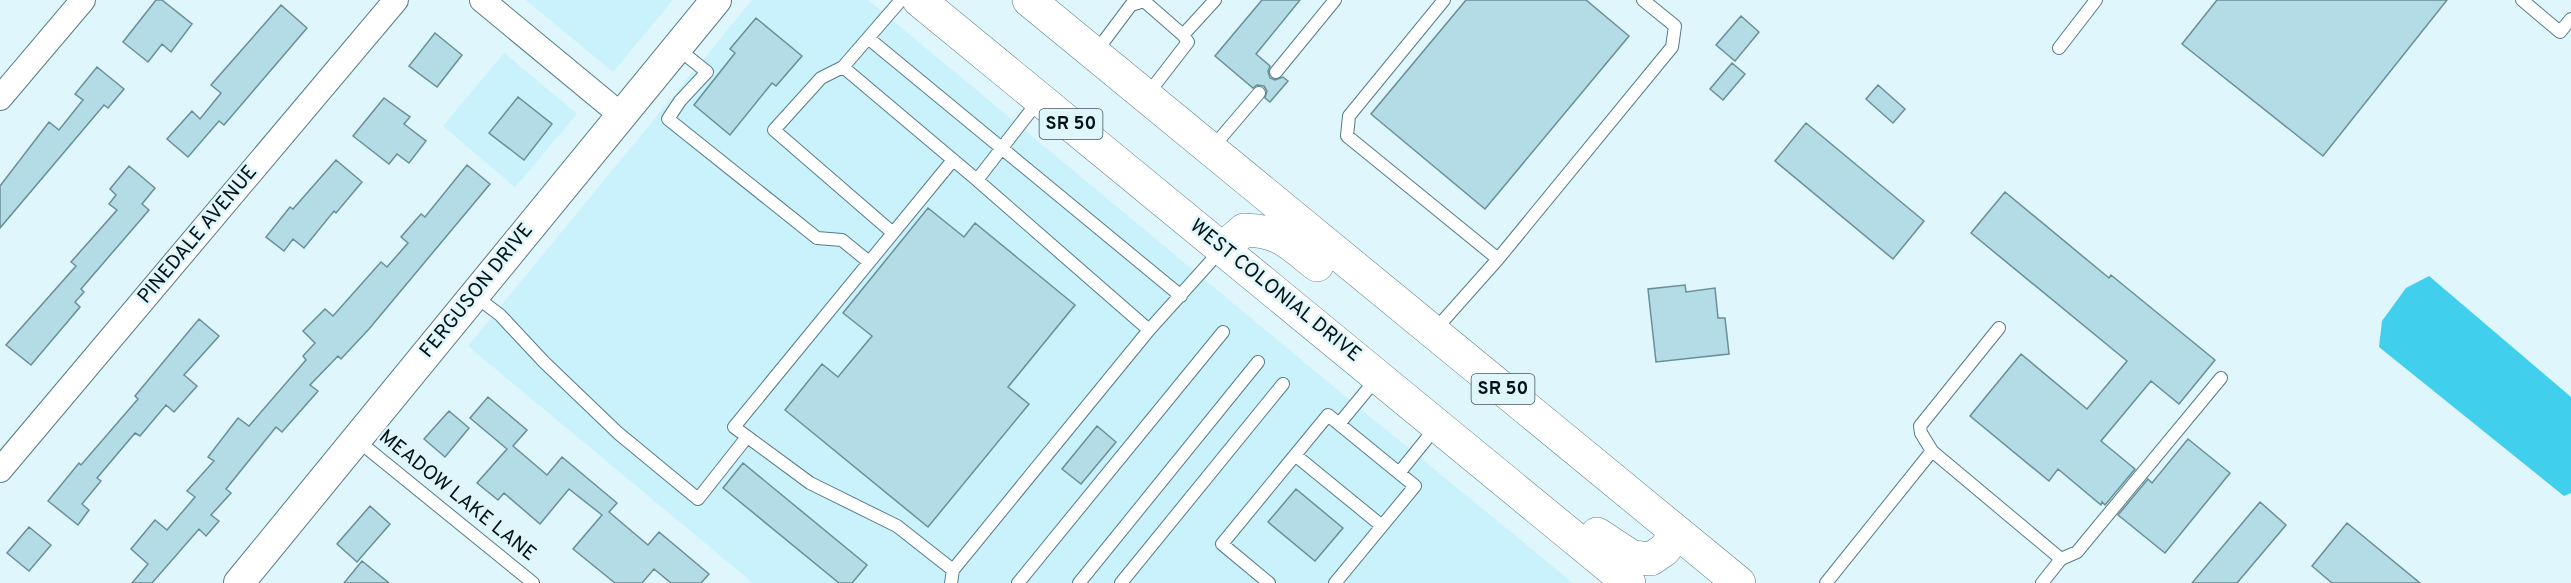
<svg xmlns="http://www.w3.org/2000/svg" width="2571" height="583" font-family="Overpass,sans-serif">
<rect width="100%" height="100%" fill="#def6fc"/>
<path fill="#c9f2fc" d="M526 0H673L613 72Z
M752 0H868L1323 378 1573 583H753L468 346Z
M504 53 577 114 515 187 443 126Z"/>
<path fill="#40d0ee" d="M2429 276 2571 397V493L2564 496 2379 347 2382 321 2406 288Z"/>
<path fill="#b3dce6" stroke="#698f98" stroke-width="1.5" d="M156 0H162L192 24 171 52 162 44 148 62 123 42Z
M1262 0H1300L1256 54 1270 66 1268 71 1270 78 1275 80 1283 77 1288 81 1270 102 1265 98 1267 91 1264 86 1257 85 1253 88 1215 56Z
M1466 0H1586L1629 36 1485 209 1371 114Z
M2217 0H2447L2323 156 2182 44Z
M281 5 307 28 224 125 219 121 188 157 167 139 192 111 200 119 221 93 211 85Z
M1741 16 1759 32 1735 61 1716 45Z
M756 18 802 56 776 86 772 83 730 135 694 105 735 53 730 49Z
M435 33 462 55 437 87 409 66Z
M1732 63 1745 74 1723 100 1710 89Z
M97 67 124 89 108 108 104 105 0 228V186L49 122 59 130 83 100 75 94Z
M1878 85 1905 109 1893 123 1866 99Z
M518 97 552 124 524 160 489 133Z
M384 98 410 117 404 124 426 141 409 163 397 154 389 164 353 136Z
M1806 123 1924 221 1893 259 1775 161Z
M336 160 362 182 336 213 334 211 304 248 293 239 284 251 266 237 290 207 293 209Z
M467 165 490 184 369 329 341 359 338 356 310 385 318 391 282 432 276 427 226 489 231 493 211 515 219 521 206 536 199 529 152 583H132L148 564 131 549 155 520 167 530 195 497 187 491 214 461 208 457 238 418 249 426 306 360 303 356 315 343 303 331 325 309 333 316 381 262 387 267 408 243 401 237 421 214 425 217Z
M129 166 155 188 142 204 149 210 81 289 84 292 75 302 80 307 31 365 6 345 76 266 71 262 117 210 109 204 116 195 110 189Z
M2005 192 2109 278 2111 275 2215 360 2179 404 2151 381 2101 441 2135 469 2105 505 2102 502 2101 505 2058 469 2049 481 1970 416 2021 354 2087 409 2127 361 1971 233Z
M928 208 964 237 975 223 1075 305 1008 387 1029 404 928 527 785 410 822 364 838 377 872 336 843 313Z
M1685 285 1686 292 1715 288 1718 318H1725L1729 354 1656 362 1648 289Z
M199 319 219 336 184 375 197 386 174 412 166 405 140 436 135 433 97 478 101 481 82 504 89 510 78 525 48 501 79 463 81 465 138 399 135 396Z
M488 397 527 430 513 446 547 475 562 457 617 503 609 512 648 545 659 532 709 574 701 583H671L654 569 642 583H615L573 549 602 515 569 489 540 524 504 493 498 500 477 483 507 449 470 418Z
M449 411 469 428 445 457 424 439Z
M1097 426 1116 442 1081 484 1062 469Z
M2188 439 2230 473 2165 553 2118 515 2148 479 2152 483Z
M743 463 867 565 852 583H839L723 488Z
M1296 489 1343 528 1315 561 1268 522Z
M2260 502 2286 525 2237 583H2192Z
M370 506 390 524 357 562 337 544Z
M2347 523 2420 583H2332L2312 566Z
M29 527 51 545 29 571 7 553Z
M362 561 389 583H344Z"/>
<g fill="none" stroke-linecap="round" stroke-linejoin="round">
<g stroke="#577c86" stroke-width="14">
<path id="service" d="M901 0 843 67 977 180 1039 100
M1444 0 1349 116 1347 136 1498 259
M2522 0 2560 32 2571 19
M868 38 1181 296
M677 48 707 72 680 101 668 119 817 238 842 240 869 262
M2059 48 2096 0
M1095 53 1131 5 1144 1 1183 35 1215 0
M843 67 821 78 774 130 893 233
M1276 72 1335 0
M1147 95 1188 42 1183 35
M1212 148 1259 93
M953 160 734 427 810 483 897 526 953 570 1149 330 1221 250
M977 180 1149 330
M475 296 500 315 544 362 618 433 698 499 747 437
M1434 331 1498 259 1672 47 1675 26 1643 0
M1339 424 1377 378
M357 440 533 583
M1932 451 1921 433 1920 426 1999 328
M1295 455 1382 526
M1399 473 1437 426
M2061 559 2077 552 2221 378
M951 583 953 570
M1018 583 1223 332
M1079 583 1258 362
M1121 583 1283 384
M1269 583 1222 544 1328 415 1415 486 1335 583
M1826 583 1932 451 2061 559 2042 583"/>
</g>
<g stroke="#577c86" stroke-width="26">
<path id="minor" d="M482 0 621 115
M0 98 83 0
M0 470 396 0"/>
</g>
<g stroke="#577c86" stroke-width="32">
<path id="tertiary" d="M239 583 716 0"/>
</g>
<g stroke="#577c86" stroke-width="34">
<path id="trunk" d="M919 0 1629 583
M1029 0 1739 583
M1222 249 1244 230C1281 231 1289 243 1317 265
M1597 534 1632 557 1651 559 1664 550 1678 533"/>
</g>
<use href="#service" stroke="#fff" stroke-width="12"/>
<use href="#minor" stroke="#fff" stroke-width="24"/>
<use href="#tertiary" stroke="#fff" stroke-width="30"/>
<use href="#trunk" stroke="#fff" stroke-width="33"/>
</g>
<g text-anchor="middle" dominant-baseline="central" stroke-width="5" stroke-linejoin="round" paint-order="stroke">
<g fill="#def6fc" stroke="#45565a" stroke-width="1.5">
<rect x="1039.5" y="109" width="63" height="30" rx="4.5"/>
<rect x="1471.5" y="374" width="63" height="30" rx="4.5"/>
</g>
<g font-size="18" font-weight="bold" fill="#041215">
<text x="1071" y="124">SR 50</text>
<text x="1503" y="389">SR 50</text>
</g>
<g font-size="20" fill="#041215" stroke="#def6fc">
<text transform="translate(198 235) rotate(-50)">PINEDALE AVENUE</text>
<text transform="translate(477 291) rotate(-51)">FERGUSON DRIVE</text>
<text transform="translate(1275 291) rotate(39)">WEST COLONIAL DRIVE</text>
<text transform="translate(457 496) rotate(39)">MEADOW LAKE LANE</text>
</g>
</g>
</svg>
